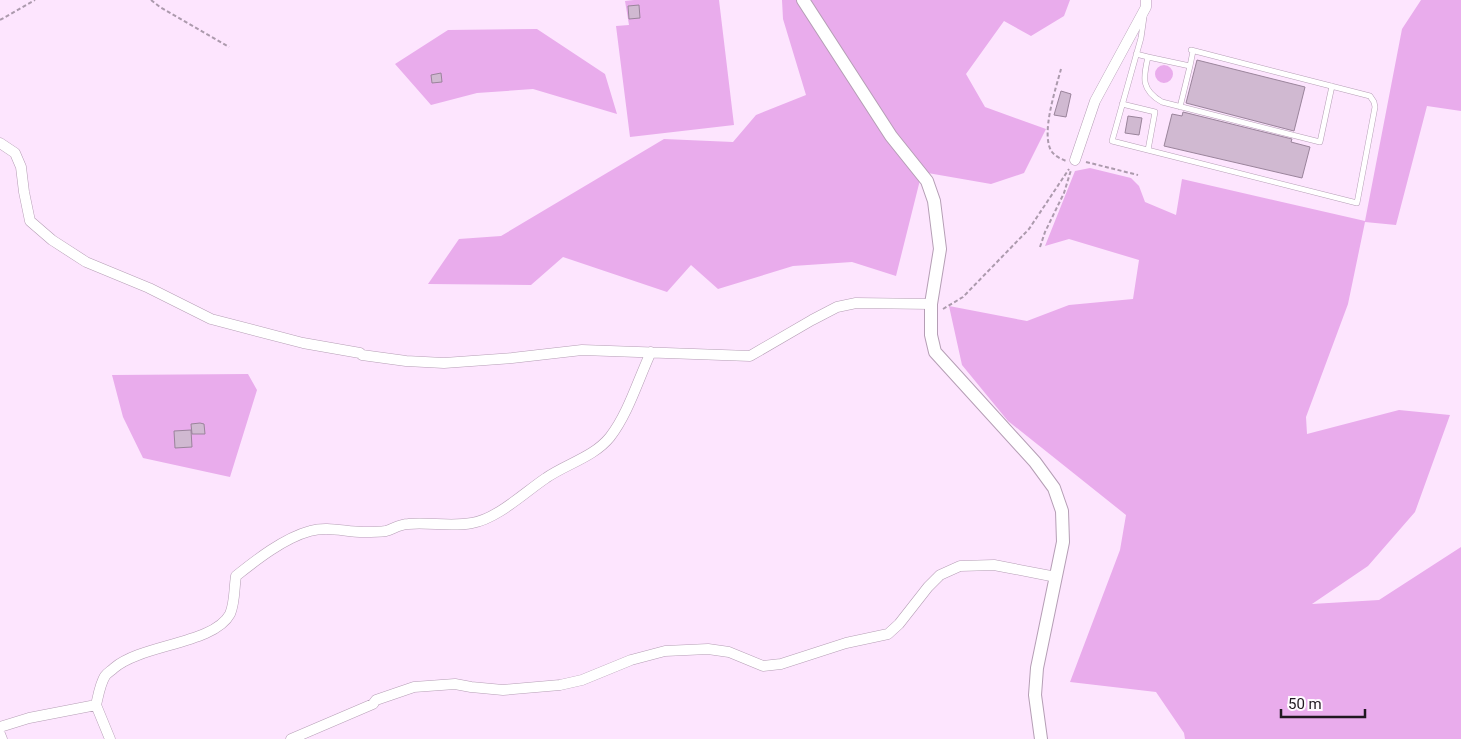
<svg xmlns="http://www.w3.org/2000/svg" width="1461" height="739" font-family="Roboto,sans-serif">
<rect width="100%" height="100%" fill="#fde5fe"/>
<path fill="#e9acec" d="M634 0H719L734 125 630 137 616 26 629 25 625 1Z
M782 0H1070L1064 16 1031 36 1004 21 966 74 985 107 1046 129 1024 173 991 184 922 172 896 276 852 262 793 266 718 289 691 265 667 292 563 257 531 285 428 284 459 239 501 236 664 139 733 142 756 115 806 95 783 19Z
M1421 0H1461V111L1427 106 1396 225 1365 222 1348 304 1306 417 1307 434 1399 410 1450 415 1415 512 1368 566 1312 604 1379 600 1461 547V739H1185L1184 733 1156 692 1070 682 1120 550 1126 515 1008 421 962 365 949 306 1027 321 1069 305 1133 299 1139 260 1069 239 1045 246 1075 171 1090 168 1131 178 1139 186 1145 202 1176 215 1182 179 1365 221 1402 29Z
M537 29 605 74 617 114 533 89 477 93 431 105 395 64 448 30Z
M1155 74a9 9 0 1 1 18 0a9 9 0 1 1-18 0Z
M248 374 257 390 230 477 143 458 123 417 112 375Z"/>
<path fill="#d0b9d1" stroke="#9a849b" d="M639 5 640 18 629 19 628 6Z
M1197 60 1305 87 1294 131 1186 103Z
M441 73 442 82 432 83 431 75Z
M1061 91 1071 94 1066 117 1054 115Z
M1183 112 1292 139 1291 142 1310 147 1302 178 1164 146 1172 114 1182 116Z
M1128 116 1142 118 1139 135 1125 133Z
M200 423 204 424 205 434H192L191 424Z
M191 430 192 447 175 448 174 431Z"/>
<g fill="none" stroke-linecap="round" stroke-linejoin="round">
<g stroke="#b59eb5" stroke-width="6">
<path id="service" d="M1144 17 1141 38 1112 141 1357 203 1375 107 1374 102 1370 96 1191 50
M1136 54 1148 57C1143 78 1141 90 1162 102L1320 142 1332 86
M1148 57 1190 66 1180 107
M1190 66 1193 51
M1122 104 1155 112 1148 150"/>
</g>
<g stroke="#b59eb5" stroke-width="11">
<path id="minor" d="M0 143 15 153 21 167 24 192 30 221 52 240 86 262 149 288 211 319 303 343 360 353 362 355 406 361 444 363 512 358 582 350 750 356 812 320 837 307 856 303 931 304
M1075 160 1095 101 1146 7V0
M0 727 29 718 96 705
M0 734 2 739
M110 739 96 705C98 697 100 684 105 676 107 673 111 671 114 668 142 644 214 644 230 614 235 603 234 588 236 576 256 560 284 538 310 531 327 526 346 532 363 532 370 532 379 532 386 531 393 529 400 524 408 524 429 522 451 527 472 523 497 519 525 492 546 478 566 464 594 457 610 437 628 414 638 380 651 352
M291 739 373 704 376 700 414 687 455 684 471 687 503 690 560 685 582 680 631 660 665 651 708 649 729 652 763 666 781 664 846 643 888 634 899 624 928 587 940 575 960 566 994 565 1056 577"/>
</g>
<g stroke="#b59eb5" stroke-width="14">
<path id="tertiary" d="M803 0 891 136 927 181 934 201 940 249 931 304V335L935 352 1035 462 1054 488 1062 511 1063 542 1037 668 1035 695 1041 739"/>
</g>
<path stroke="#ac9aad" stroke-width="2" stroke-dasharray="4 2.5" stroke-linecap="butt" d="M151 0 160 7 229 47
M0 20 35 0
M1061 69C1056 88 1040 135 1052 152 1055 156 1061 159 1066 161
M1086 162 1138 175
M1040 247 1045 232 1064 193 1071 170
M943 309 963 297 1029 229 1069 169"/>
<use href="#service" stroke="#fff" stroke-width="5"/>
<use href="#minor" stroke="#fff" stroke-width="10"/>
<use href="#tertiary" stroke="#fff" stroke-width="12"/>
</g>
<path d="M1281 709v8h84v-8" fill="none" stroke="#201820" stroke-width="2.5"/>
<text x="1288" y="709" font-size="15" fill="#201820" stroke="#fffaff" stroke-width="4" paint-order="stroke">50 m</text>
</svg>
